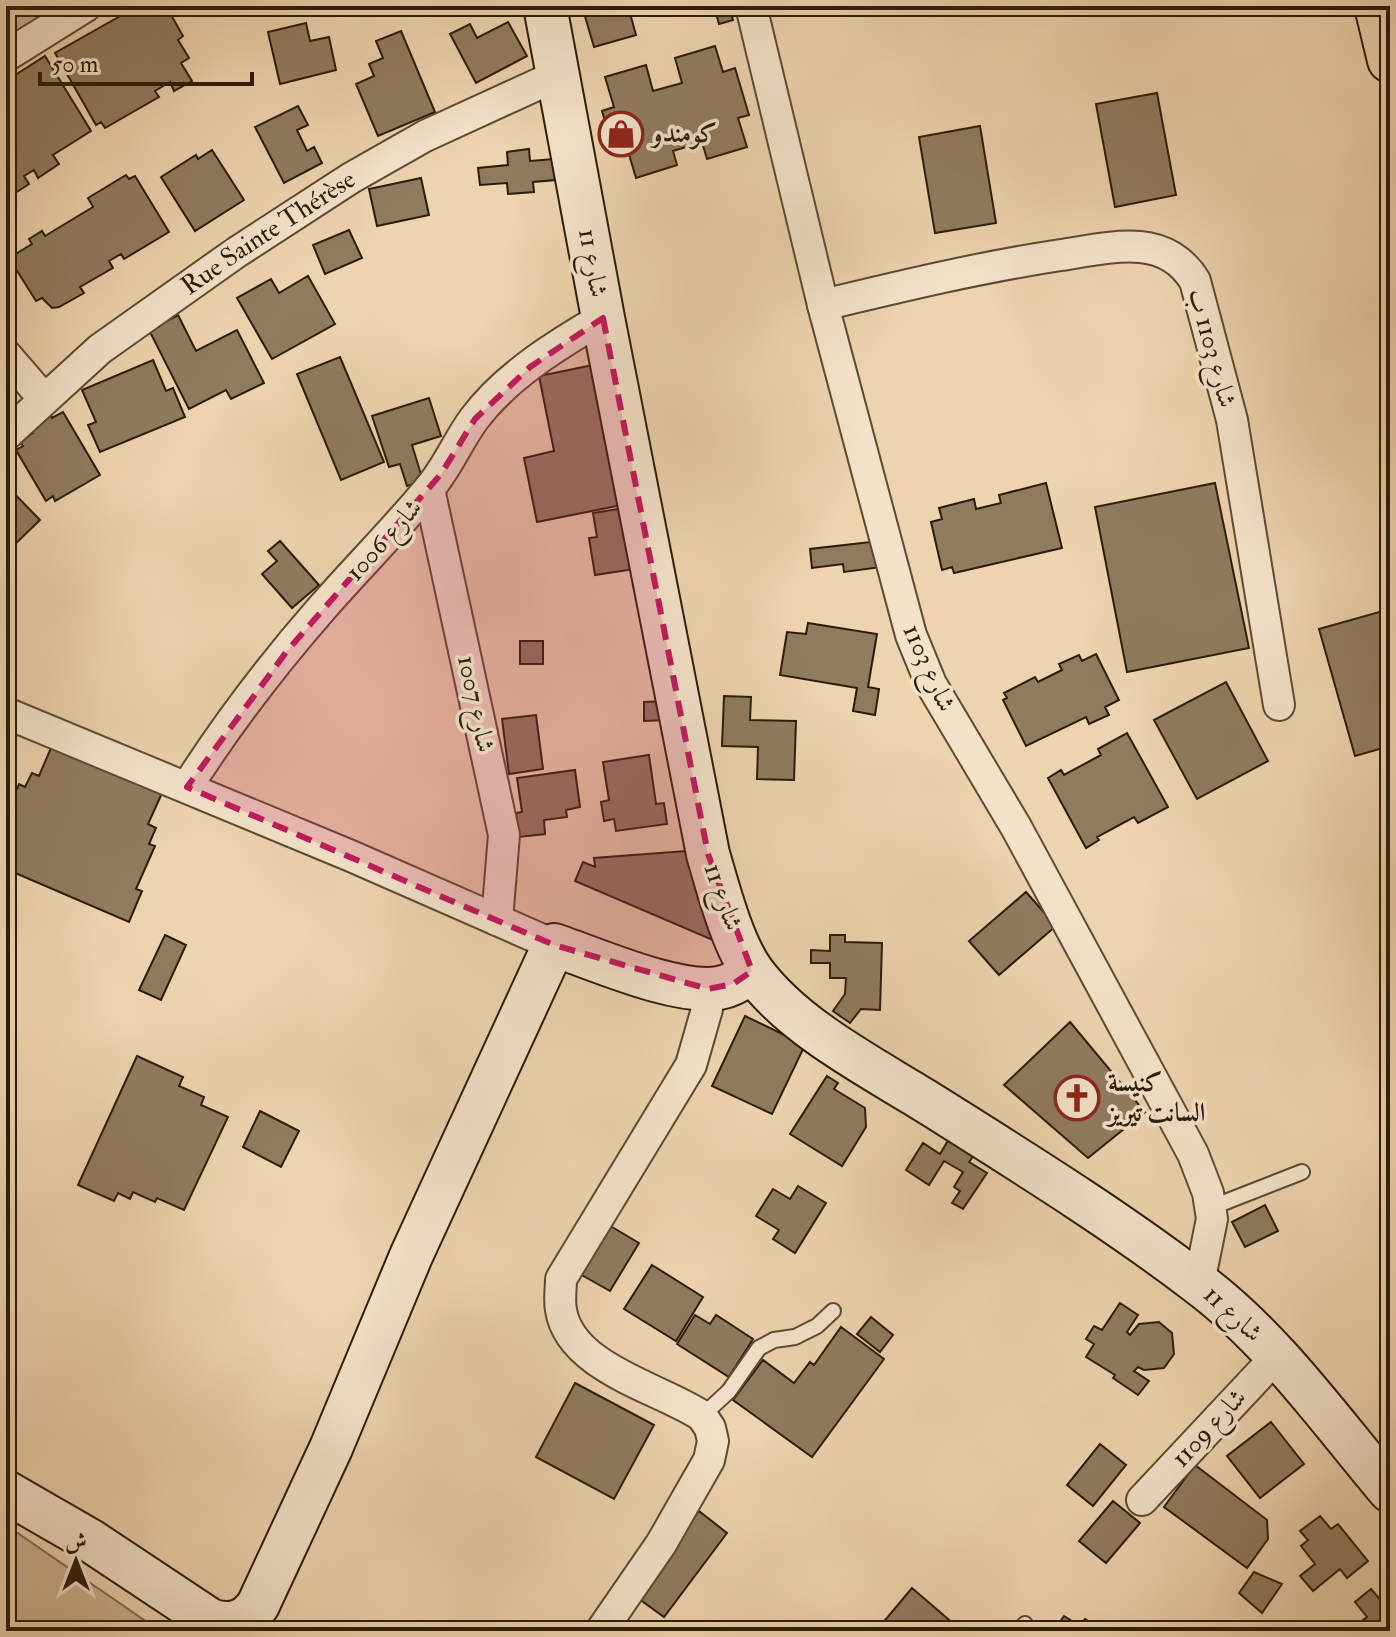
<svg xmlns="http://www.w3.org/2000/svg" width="1396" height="1637" font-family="'IM FELL Double Pica',Amiri,serif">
<rect width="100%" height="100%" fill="#edd3ae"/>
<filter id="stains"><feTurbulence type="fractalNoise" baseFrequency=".0025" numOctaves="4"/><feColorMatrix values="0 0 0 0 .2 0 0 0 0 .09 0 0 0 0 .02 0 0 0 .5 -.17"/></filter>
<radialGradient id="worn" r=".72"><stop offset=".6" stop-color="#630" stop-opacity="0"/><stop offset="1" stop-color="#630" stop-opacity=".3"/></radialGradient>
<path fill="#ccb492" stroke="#7c684e" stroke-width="2" d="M6 6H89L6 61Z
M6 1525 160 1631H6Z"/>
<path fill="#907b5f" stroke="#2b1c09" stroke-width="2" d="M122 6H166L183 36 178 40 189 58 181 63 192 81 174 91 170 82 155 91 159 97 105 128 101 122 96 125 55 53 122 15 118 8Z
M611 6H628L636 35 594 47 584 13Z
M714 6H729L733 20 719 24Z
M508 22 527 56 476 83 450 34 470 24 477 38Z
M306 23 310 41 329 37 336 70 280 84 268 32Z
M401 31 435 112 378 136 356 84 374 76 369 64 383 58 376 41Z
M715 46 723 72 735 68 749 115 738 118 747 147 707 159 702 142 673 151 677 165 636 178 628 151 615 155 602 111 614 107 605 77 646 65 653 91 682 83 675 58Z
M45 56 91 131 53 155 59 164 38 178 34 170 24 176 29 184 6 199V81Z
M1157 93 1176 195 1115 207 1096 104Z
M298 106 308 125 297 130 307 151 314 147 322 163 284 183 255 127Z
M980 126 996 223 935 233 919 137Z
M529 149 530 161 554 159 556 180 533 182 534 192 508 194 507 183 480 185 478 168 508 165 507 152Z
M212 150 244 200 195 231 161 177 196 155 198 159Z
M126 175 129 179 135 176 169 232 124 259 121 254 109 261 113 268 80 287 84 293 59 307 52 308 42 298 36 301 9 258 32 244 29 239 42 231 45 236 93 207 88 198Z
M421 178 429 215 377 226 369 189Z
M349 230 362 258 325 274 313 245Z
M308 276 335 324 272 359 237 298 271 279 279 293Z
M178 315 196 351 237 330 264 383 231 399 226 390 189 409 149 330Z
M340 357 384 462 341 480 297 374Z
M153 360 166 391 173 388 185 417 100 452 88 425 96 422 82 390Z
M598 364 627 504 537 522 524 458 554 451 539 376Z
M429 398 441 436 412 445 423 481 407 486 400 464 389 467 372 416Z
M63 412 100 475 55 501 53 496 46 501 16 450 23 446 19 441 33 433 29 426 50 414 52 418Z
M1046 483 1062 548 954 573 952 567 942 570 931 522 942 519 939 508 974 499 976 509 1001 503 999 495Z
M1215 483 1249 648 1127 672 1095 507Z
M6 485 40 520 6 553Z
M631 507 641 568 595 575 589 538 597 537 593 513Z
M280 541 319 585 292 608 262 574 277 561 268 551Z
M879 541 882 567 844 572 843 564 812 568 810 549Z
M1390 609V746L1355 756 1319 629Z
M808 623 877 634 868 687 879 689 875 715 853 711 857 688 780 675 787 632 806 634Z
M520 641H543V664H520Z
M1096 654 1119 700 1105 707 1109 715 1089 724 1086 717 1026 746 1003 700 1007 698 1004 693 1035 677 1038 682 1062 670 1059 664 1079 655 1082 661Z
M1226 682 1268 761 1197 799 1154 720Z
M724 696 751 697 750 720 796 721 794 780 757 779 758 747 722 746Z
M665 701 666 720 644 721V702Z
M536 715 543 769 509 774 502 719Z
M1127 733 1168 807 1138 823 1134 817 1097 837 1099 840 1086 848 1048 778 1061 770 1064 775 1101 755 1098 749Z
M53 743 163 791 148 824 156 828 149 844 155 846 136 889 142 891 129 922 6 869V813L19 784 25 787 32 773 39 776Z
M649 755 656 804 664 803 667 824 616 831 614 819 604 821 601 802 609 800 603 762Z
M575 770 580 807 566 810 567 817 544 820 545 834 519 837 516 813 522 812 517 778Z
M686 851 715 941 575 881 583 862 595 867 594 858Z
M1026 892 1056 926 999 975 969 941Z
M165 935 186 945 161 1000 139 990Z
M830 935H845V942L882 943 880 1010 861 1009 850 1023 833 1011 845 994 846 978H830V963H811V950L830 951Z
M745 1016 805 1045 772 1114 712 1086Z
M1070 1022 1145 1112 1088 1158 1004 1085Z
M137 1056 183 1077 179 1086 204 1097 201 1105 228 1117 184 1210 157 1198 155 1202 133 1192 130 1199 118 1193 114 1201 78 1185Z
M827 1076 838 1083 834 1089 865 1108 866 1127 842 1166 790 1134Z
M260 1111 299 1131 281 1167 243 1147Z
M949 1139 974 1155 969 1162 987 1173 963 1209 952 1203 960 1191 954 1187 963 1172 944 1161 929 1185 906 1170 923 1143 940 1154Z
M798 1186 826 1203 795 1253 773 1239 779 1230 756 1216 773 1189 790 1199Z
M1265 1205 1278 1231 1245 1247 1232 1222Z
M607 1224 639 1243 610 1291 578 1273Z
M652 1265 703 1297 676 1341 624 1309Z
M1120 1303 1138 1315 1127 1332 1130 1335 1139 1324 1159 1322 1172 1333 1174 1354 1164 1368 1144 1370 1138 1367 1134 1371 1149 1381 1138 1395 1113 1378 1115 1375 1086 1357 1094 1344 1086 1339 1094 1326 1102 1330Z
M695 1315 710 1324 716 1315 753 1339 729 1377 677 1344Z
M871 1317 893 1335 880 1352 857 1334Z
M841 1327 884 1359 812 1457 733 1400 763 1360 794 1383 810 1362 814 1365Z
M575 1383 654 1425 614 1499 536 1457Z
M6 1404H8L12 1459 6 1457Z
M1271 1422 1304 1464 1260 1498 1227 1456Z
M1100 1444 1126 1465 1093 1506 1067 1485Z
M1195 1465 1267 1520 1268 1539 1247 1568 1164 1507Z
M1113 1501 1140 1523 1106 1563 1079 1541Z
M699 1511 727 1533 664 1617 635 1596Z
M1320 1516 1331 1529 1338 1524 1368 1561 1347 1578 1340 1569 1313 1591 1300 1576 1315 1564 1301 1546 1308 1540 1300 1531Z
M1254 1572 1282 1584 1262 1613 1239 1593Z
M912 1588 962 1631H876Z
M1371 1589 1383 1603 1390 1597V1631H1357L1354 1627 1367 1617 1355 1602Z
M1064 1616 1080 1626 1085 1619 1102 1631H1054Z"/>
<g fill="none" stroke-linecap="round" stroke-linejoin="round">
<g stroke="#5c4a32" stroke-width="18">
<path id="lane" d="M1210 1208 1302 1172
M702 1416 729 1391 759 1348 774 1340 795 1337 817 1326 833 1311
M1019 1631 1025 1624"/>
</g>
<g stroke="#5c4a32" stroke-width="34">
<g id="street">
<path d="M751 6 823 305 911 635 931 684 1016 827 1193 1154 1208 1193 1212 1219 1199 1283"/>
<path d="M6 56 86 6"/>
<path d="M823 305C902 286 981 267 1061 255 1087 251 1115 245 1140 247 1164 249 1183 261 1195 281L1232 420 1279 705"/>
<path d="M6 355 44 399"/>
<path id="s1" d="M6 435 100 349 237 252 351 178 425 136 558 75"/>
<path d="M429 489 504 835 497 920"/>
<path d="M6 713 351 856 554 945"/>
<path d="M187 787C227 724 273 664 322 608 357 568 394 531 428 490 447 469 457 442 474 419 506 376 558 344 603 318"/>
<path d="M1142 1500 1276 1357"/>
<path d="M601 1631 661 1544 709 1460 713 1441 710 1428 702 1416C660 1388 570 1368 561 1310 559 1300 561 1289 561 1279L691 1065 707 1009 708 989"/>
</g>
</g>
<g stroke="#2b1c09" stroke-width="46">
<path id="secondary" d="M545 6 603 318 708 854C718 888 732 943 753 972 795 1029 873 1068 932 1105 1022 1162 1113 1218 1198 1283 1273 1339 1330 1420 1390 1491
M6 1492 91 1541 210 1620C231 1627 246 1622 258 1605L331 1448 411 1256 554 945C596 959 676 995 719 988 732 986 741 979 752 971"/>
</g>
<g stroke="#2b1c09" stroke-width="48">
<path id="highway" d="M1377 6 1390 60"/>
</g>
<use href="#lane" stroke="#f3e2ca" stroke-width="14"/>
<use href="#street" stroke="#f3e2ca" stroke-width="30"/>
<use href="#secondary" stroke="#f3e2ca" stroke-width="42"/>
<use href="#highway" stroke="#edd3ae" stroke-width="44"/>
</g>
<path fill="#c2185b" fill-opacity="0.2" stroke="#c2185b" stroke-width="6" stroke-dasharray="16 10" stroke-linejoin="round" d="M603 318 708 854 752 971 733 984 708 989 554 945 187 787 287 651 441 474 475 419 530 367Z"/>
<defs>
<g id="shop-ring" transform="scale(2.3)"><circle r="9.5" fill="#f3e2ca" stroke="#8f2418" stroke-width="1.5"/><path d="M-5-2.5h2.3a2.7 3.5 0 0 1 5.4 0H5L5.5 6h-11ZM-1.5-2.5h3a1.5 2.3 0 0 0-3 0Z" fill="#8f2418"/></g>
<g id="church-ring" transform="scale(2.3)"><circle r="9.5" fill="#f3e2ca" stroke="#8f2418" stroke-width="1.5"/><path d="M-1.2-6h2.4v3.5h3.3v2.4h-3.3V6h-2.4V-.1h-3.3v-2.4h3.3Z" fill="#8f2418"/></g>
</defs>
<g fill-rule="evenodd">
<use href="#shop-ring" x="621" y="134"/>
<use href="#church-ring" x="1077" y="1098"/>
</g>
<g text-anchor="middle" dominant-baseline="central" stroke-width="7" stroke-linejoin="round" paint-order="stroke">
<g font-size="26" font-weight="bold" fill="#2b1c09" stroke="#f3e2ca" text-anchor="start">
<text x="652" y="134">كومندو</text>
<text x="1108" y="1083">كنيسة<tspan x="1108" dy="30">السانت تيريز</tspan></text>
</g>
<g font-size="26" fill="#2b1c09" stroke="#f3e2ca">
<text stroke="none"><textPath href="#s1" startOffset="332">Rue Sainte Thérèse</textPath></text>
<text transform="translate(593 263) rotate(80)">شارع 11</text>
<text transform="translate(1212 348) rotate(75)">شارع 1103 ب</text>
<text transform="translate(384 540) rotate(-48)">شارع 1006</text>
<text transform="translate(929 668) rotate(66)">شارع 1103</text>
<text transform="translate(476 704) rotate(78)">شارع 1007</text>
<text transform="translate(723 897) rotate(71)">شارع 11</text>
<text transform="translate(1233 1314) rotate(43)">شارع 11</text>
<text transform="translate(1209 1428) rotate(-47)">شارع 1109</text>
</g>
</g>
<rect width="1396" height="1637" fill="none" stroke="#edd3ae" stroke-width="32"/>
<rect x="8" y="8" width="1380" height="1621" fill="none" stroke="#2b1c09" stroke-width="4"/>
<rect x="16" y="16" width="1364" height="1605" fill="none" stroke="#2b1c09" stroke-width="2"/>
<g transform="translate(76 1561)" stroke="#f3e2ca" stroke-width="6" paint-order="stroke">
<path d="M0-6L14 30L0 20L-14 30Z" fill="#2b1c09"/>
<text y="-12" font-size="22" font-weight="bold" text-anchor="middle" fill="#2b1c09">ش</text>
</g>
<path d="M40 72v12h212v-12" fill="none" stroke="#2b1c09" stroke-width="4"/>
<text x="52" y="72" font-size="24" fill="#2b1c09" stroke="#f3e2ca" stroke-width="6" paint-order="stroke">50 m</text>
<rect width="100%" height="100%" filter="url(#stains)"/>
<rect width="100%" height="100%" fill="url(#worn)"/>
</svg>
